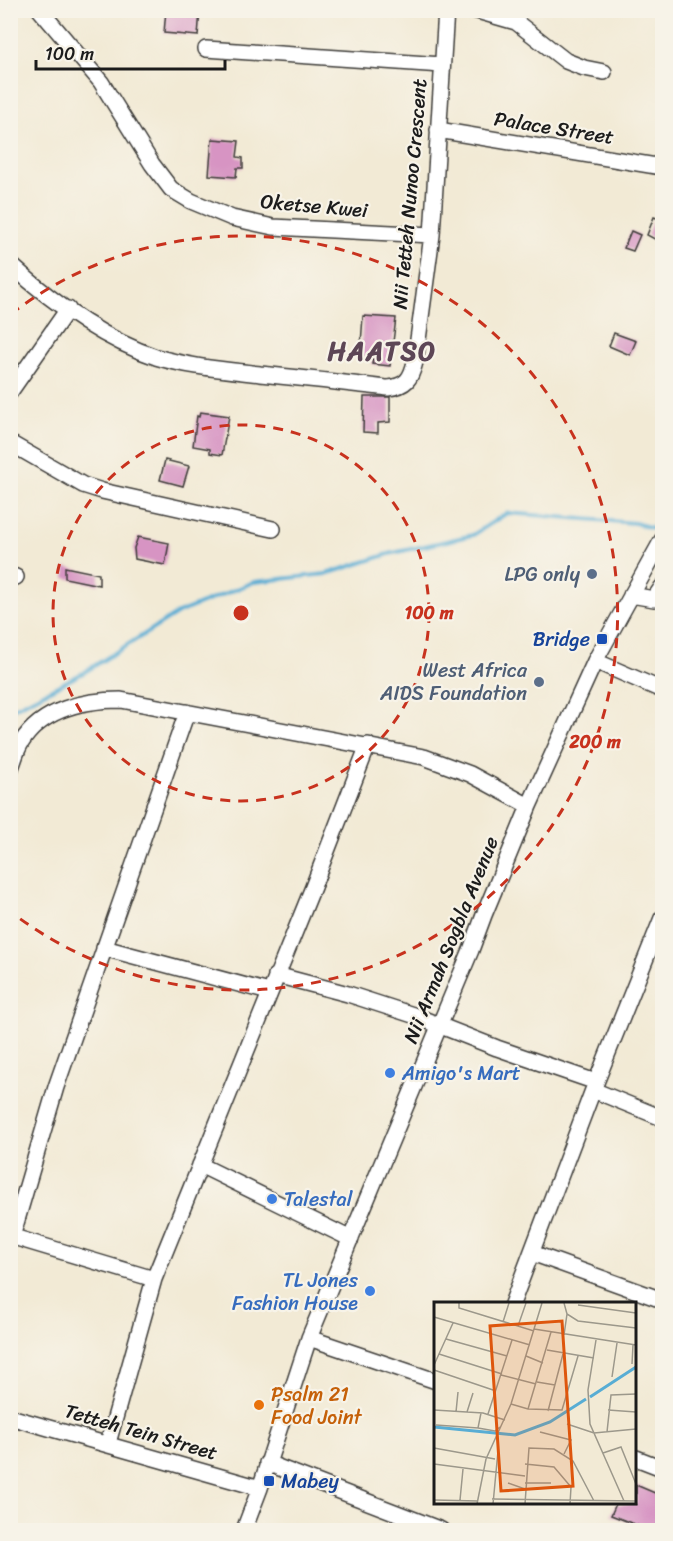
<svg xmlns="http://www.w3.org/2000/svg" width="673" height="1541" font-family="Sriracha,sans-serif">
<rect width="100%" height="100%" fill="#f7f3e8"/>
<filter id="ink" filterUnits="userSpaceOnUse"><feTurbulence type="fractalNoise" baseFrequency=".0167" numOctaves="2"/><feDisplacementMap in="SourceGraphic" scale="12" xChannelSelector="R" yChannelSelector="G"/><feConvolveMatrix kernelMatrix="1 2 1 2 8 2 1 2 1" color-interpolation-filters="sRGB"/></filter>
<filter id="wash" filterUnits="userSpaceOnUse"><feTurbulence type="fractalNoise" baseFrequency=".008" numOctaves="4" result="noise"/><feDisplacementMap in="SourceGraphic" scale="24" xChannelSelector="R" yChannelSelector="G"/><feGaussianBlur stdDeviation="1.35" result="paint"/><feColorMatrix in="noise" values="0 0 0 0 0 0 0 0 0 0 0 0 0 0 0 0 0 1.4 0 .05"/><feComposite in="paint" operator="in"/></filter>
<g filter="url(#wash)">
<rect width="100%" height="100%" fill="#f2ead5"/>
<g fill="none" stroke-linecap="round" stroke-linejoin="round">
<path stroke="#58add4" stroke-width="4" d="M10 710 83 673 178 613 254 582 326 574 389 554 473 535 507 513 635 523 662 531"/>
</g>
<g id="blocks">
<path fill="#d794c3" d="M166 10H200L198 36 164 33Z
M212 139 239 141 237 157 243 158V168H237L236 177 209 175Z
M654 217 662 220V243L647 235Z
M631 231 640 235 633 251 624 248Z
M363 316 396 318 390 366 372 364 373 359 360 358Z
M614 333 636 341 630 355 609 346Z
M364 397H390V422L378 423V433L363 432Z
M200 412 229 416 222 455 210 453V449L193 446 197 416 199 417Z
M165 460 189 466 183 486 160 480Z
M138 537 169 543 165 565 135 559 134 548Z
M65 567 99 574V585L65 578Z
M636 1485 662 1496 661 1530H649L611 1515 616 1504H636Z"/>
</g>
</g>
<g filter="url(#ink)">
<use href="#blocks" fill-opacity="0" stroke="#3c3b38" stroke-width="1.5"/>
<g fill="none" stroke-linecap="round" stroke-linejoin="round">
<g stroke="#3c3b38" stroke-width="18">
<path id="minor" d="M40 10 101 82 152 164 171 189 191 201 232 218 273 227 432 235
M474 10 516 22 566 61 584 68 604 72
M206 49 442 65
M438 130 662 167
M10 264C52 302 102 339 156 357 190 367 226 370 260 374 303 378 345 383 388 388 406 386 411 379 415 362L432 235 446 10
M10 392 68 309
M10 443 83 485 102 491 273 529
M10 575 16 577
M631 595 654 599 662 587
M595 661 662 690
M10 770C14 761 16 751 21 743 42 709 84 700 121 700L424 757 470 774 529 806
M104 948 269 992
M276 975 348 994 413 1015 497 1048 596 1082
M593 1090 662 1118
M200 1165 351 1239
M10 1236 154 1279
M12 1237 56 1087 187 712
M532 1253 662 1300
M512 1304 593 1090 662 918
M309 1338 436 1381
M10 1417 260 1488
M108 1443 154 1279 313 887 368 745
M636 1458 662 1468
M267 1463 441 1530
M244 1530 260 1488 309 1338 471 950 484 915 529 806 595 661 662 540"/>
</g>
<use href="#minor" stroke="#fff" stroke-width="15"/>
</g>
</g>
<g fill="none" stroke="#c8321e" stroke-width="3" stroke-dasharray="10 8">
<circle cx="241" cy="613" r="188"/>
<path d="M11 314A377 377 0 1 1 11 912"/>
</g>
<g fill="#5c6f8a" stroke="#f7f3e8" stroke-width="2">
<circle cx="592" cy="574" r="6"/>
<circle cx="539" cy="682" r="6"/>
</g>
<g fill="#1a4fb4" stroke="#f7f3e8" stroke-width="2">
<rect x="596" y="633" width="12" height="12" rx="3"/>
<rect x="263" y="1475" width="12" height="12" rx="3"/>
</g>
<g fill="#3f7fe0" stroke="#f7f3e8" stroke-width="2">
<circle cx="390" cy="1073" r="6"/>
<circle cx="272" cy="1199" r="6"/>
<circle cx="370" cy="1291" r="6"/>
</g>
<circle fill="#e8710a" stroke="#f7f3e8" stroke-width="2" cx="259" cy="1405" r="6"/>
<g text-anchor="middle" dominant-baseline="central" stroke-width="4.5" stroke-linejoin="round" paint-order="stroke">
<g font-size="20" fill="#1c1c1c" stroke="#f7f3e8">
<text transform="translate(554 128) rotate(9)">Palace Street</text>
<text transform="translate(410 194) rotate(-85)">Nii Tetteh Nunoo Crescent</text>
<text transform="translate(314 206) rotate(5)">Oketse Kwei</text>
<text transform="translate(451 940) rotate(-68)">Nii Armah Sogbla Avenue</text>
<text transform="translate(141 1432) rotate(16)">Tetteh Tein Street</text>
</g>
<g font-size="20" fill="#4e5e75" stroke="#f7f3e8" text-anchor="end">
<text x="580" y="574">LPG only</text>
<text x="527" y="670">West Africa<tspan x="527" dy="23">AIDS Foundation</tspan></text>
</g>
<g font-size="20" fill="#164399" stroke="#f7f3e8" text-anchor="end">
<text x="590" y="639">Bridge</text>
<text x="281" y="1481" text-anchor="start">Mabey</text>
</g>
<g font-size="20" fill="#366cbe" stroke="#f7f3e8" text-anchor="start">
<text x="402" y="1073">Amigo's Mart</text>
<text x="284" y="1199">Talestal</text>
<text x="358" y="1280" text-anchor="end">TL Jones<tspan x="358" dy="23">Fashion House</tspan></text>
</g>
<g font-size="20" fill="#c56008" stroke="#f7f3e8" text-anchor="start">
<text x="271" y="1394">Psalm 21<tspan x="271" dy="23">Food Joint</tspan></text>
</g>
<g font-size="26" font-weight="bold" letter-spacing="1.5" fill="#5d4656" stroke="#f7f3e8">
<text x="382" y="351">HAATSO</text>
</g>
</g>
<g transform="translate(434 1302)">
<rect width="202" height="202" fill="#f2ead5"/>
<path fill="none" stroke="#58add4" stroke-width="3" d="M156 95 202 65M0 125 81 133 116 120 152 97"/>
<path fill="none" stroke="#9c988b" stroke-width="1.5" d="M25 1V6L100 29M130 1 133 12 144 19 202 26M144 3 202 11M0 15 96 43M69 20 75 1M84 24 92 1M100 27 202 43M130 33 133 12M12 37 73 54M162 38 154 88 156 122 190 199M113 48 160 56M5 52 68 72M92 54 109 61M198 62 199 43M0 63 19 21M0 68 62 89M67 73 102 82M178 75 183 41M103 80 121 83M77 102 94 107 128 108 144 54M94 107 117 30M0 108 49 111 71 118M174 108 202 110M114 109 129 52M22 110 24 90M33 110 39 91M54 112 78 38M133 122 160 131 202 127M2 123 44 126 47 111M44 126 61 129 66 125M106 130 137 138 130 152M173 130 177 93 202 92M0 146 61 157M169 151 187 145 202 182M0 162 91 174M91 162 120 165 137 185 136 202M74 181 91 187M91 181H117M58 197 202 199M0 198 44 199M26 198 29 167M43 202 52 157 77 102 108 1M59 202 64 149M91 202 95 146 120 147 139 159 160 199"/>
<path fill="#de560d" fill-opacity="0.15" stroke="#de560d" stroke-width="3" d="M128 19 139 184 67 189 56 24Z"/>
<rect width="202" height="202" fill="none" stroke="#1c1c1c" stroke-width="3"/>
</g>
<circle cx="241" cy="613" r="9" fill="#c8321e" stroke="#f7f3e8" stroke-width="3"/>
<g font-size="18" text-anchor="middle" font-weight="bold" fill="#c8321e" stroke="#f7f3e8" stroke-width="4.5" stroke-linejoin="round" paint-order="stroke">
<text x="429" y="619">100 m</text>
<text x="595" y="748">200 m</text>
</g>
<rect width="673" height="1541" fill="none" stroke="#f7f3e8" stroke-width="36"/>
<path d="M36 60v9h189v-9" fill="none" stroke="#1c1c1c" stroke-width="3"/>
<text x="45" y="60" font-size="18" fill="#1c1c1c" stroke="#f7f3e8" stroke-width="4.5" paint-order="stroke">100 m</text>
</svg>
